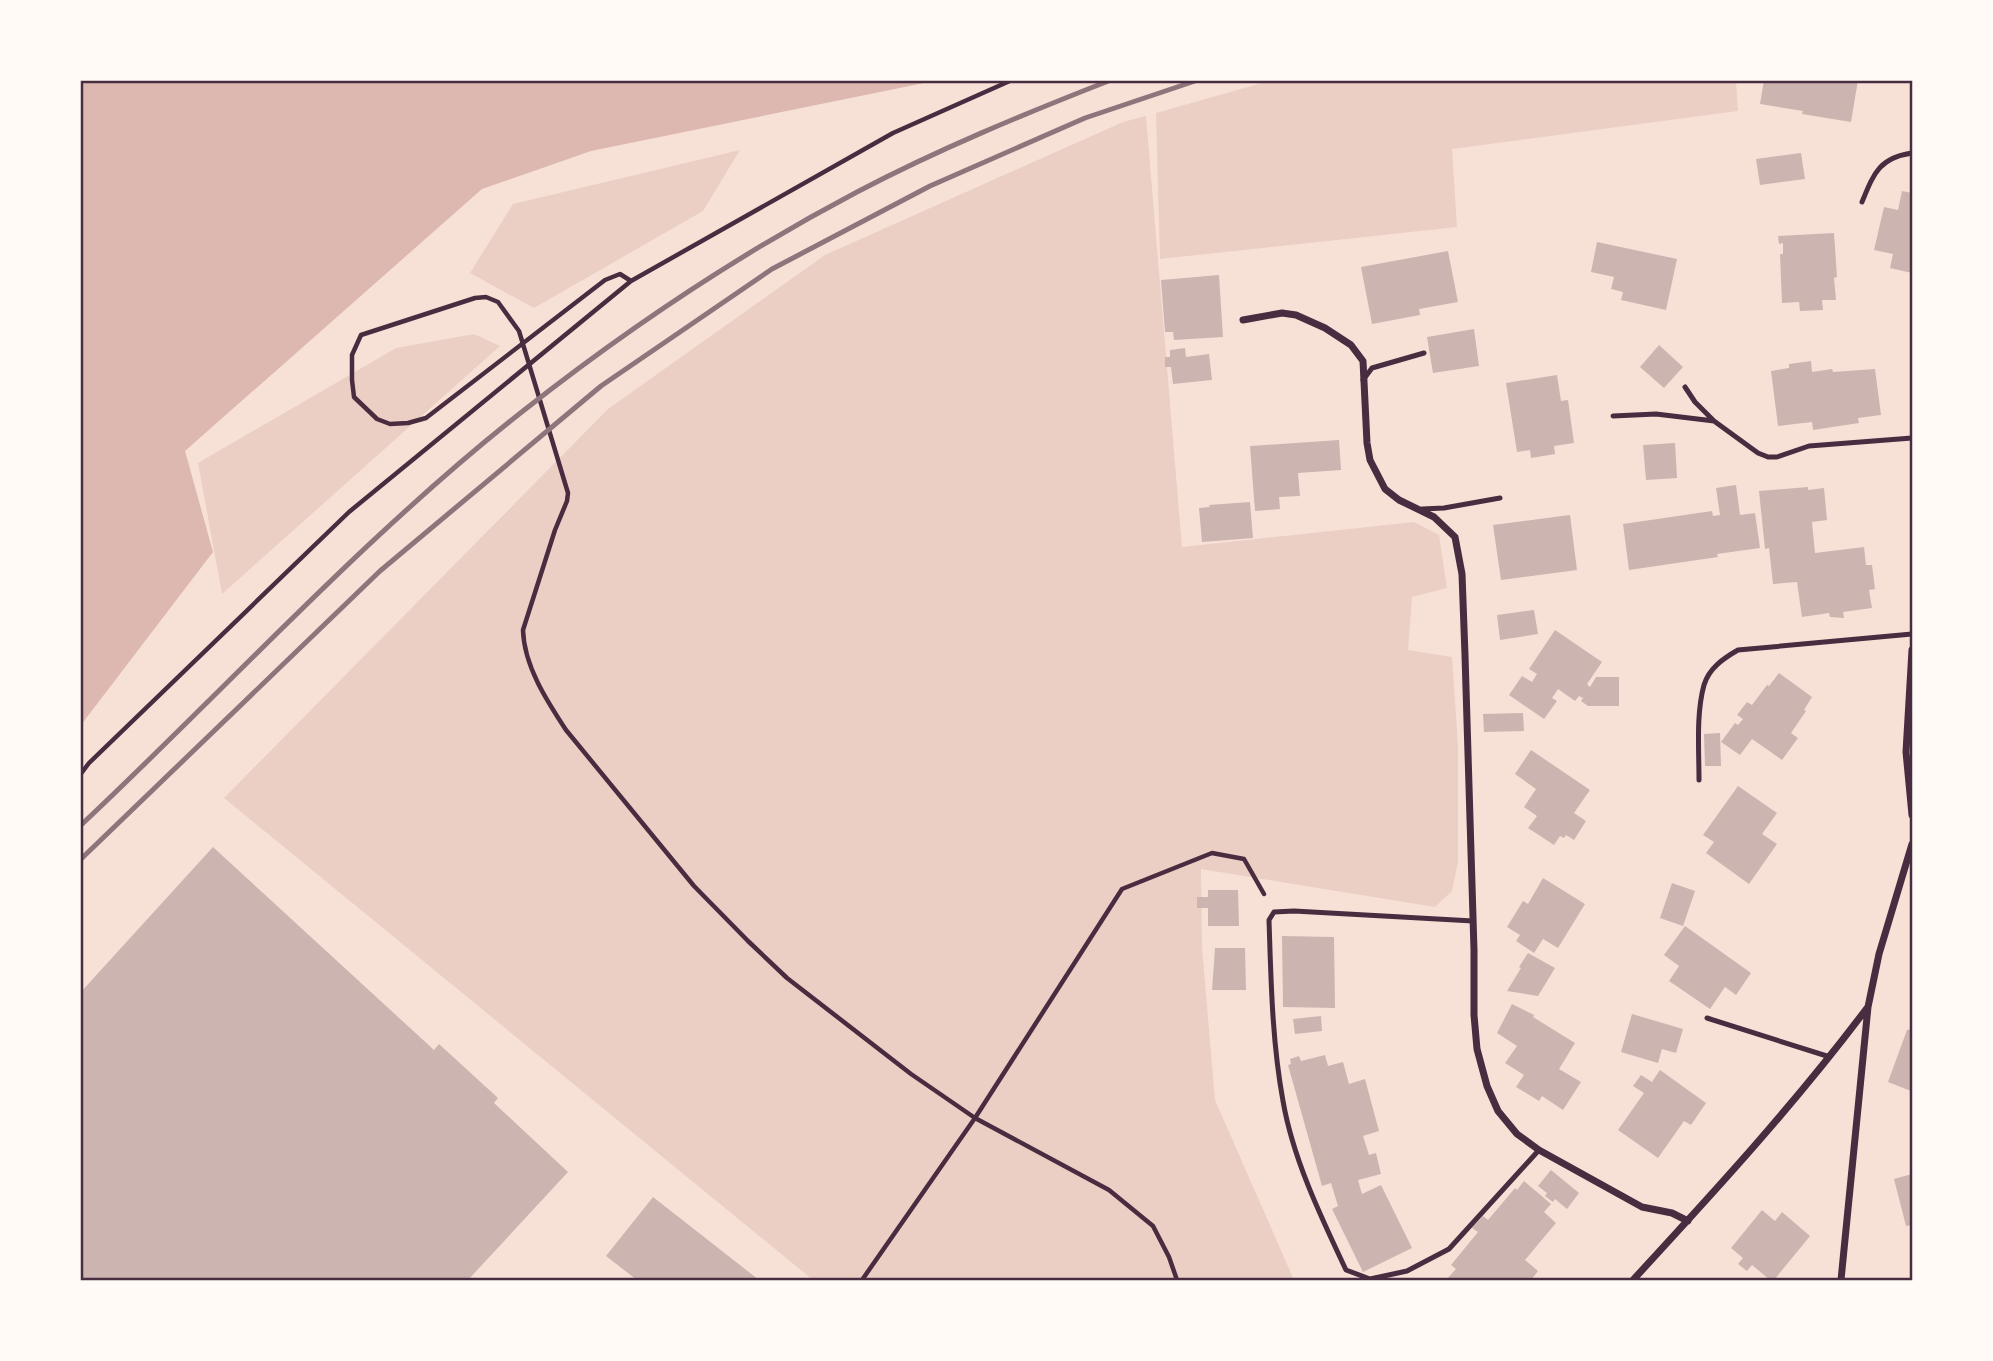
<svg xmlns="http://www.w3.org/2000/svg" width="1993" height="1361" font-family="Arial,sans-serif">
<rect width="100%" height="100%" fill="#f7e1d7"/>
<path fill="#ebcfc5" d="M1269 81H1736L1738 111 1452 149 1457 227 1160 259 1156 113Z
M1146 116 1182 547 1414 522 1439 535 1447 588 1412 597 1408 650 1452 657 1458 746V862L1452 891 1435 907 1201 869 1202 947 1215 1100 1294 1280H813L224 798 608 409 825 255 1123 122Z
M740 150 703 211 534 308 470 273 513 204Z
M474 334 500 346 222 594 198 463 396 348Z"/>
<path fill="#dcb8b0" d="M81 80H934V81L591 151 482 189 185 451 213 552 81 725Z"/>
<path fill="#ccb4b1" d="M1764 80H1858L1851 122 1802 114 1803 111 1760 104Z
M1801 153 1805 179 1760 185 1756 159Z
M1902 191 1912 193V273L1890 268 1893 254 1874 250 1884 207 1898 210Z
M1834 233 1837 277 1834 278 1836 300H1822L1823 310 1800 311 1799 302 1782 303 1780 254H1783V243L1779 244 1778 236Z
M1597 242 1677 259 1666 310 1621 300 1623 292 1611 289 1614 277 1591 272Z
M1448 251 1458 302 1419 309 1420 315 1372 324 1361 267Z
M1219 275 1223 337 1174 340 1173 332H1165L1161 280Z
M1474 329 1479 366 1433 373 1427 337Z
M1659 345 1683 367 1664 388 1640 367Z
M1185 348 1186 357 1209 354 1212 380 1173 384 1171 367H1165V357H1170V350Z
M1811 361 1812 372 1832 369 1833 372 1875 369 1881 415 1858 418 1859 423 1813 430 1812 422 1778 426 1771 371 1789 368V364Z
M1557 375 1561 401 1568 400 1574 443 1554 446 1555 454 1531 458 1530 450 1517 452 1506 383Z
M1339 440 1341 470 1298 473 1300 496 1279 497 1280 509 1255 511 1250 446Z
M1675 443 1677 478 1646 480 1643 445Z
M1736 485 1740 515 1755 513 1760 548 1717 554 1718 557 1629 570 1623 524 1712 511 1713 516 1720 515 1716 488Z
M1808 487V490L1824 488 1827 520 1812 522 1815 553 1864 547 1866 565H1872L1875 589 1869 590 1872 608 1843 612 1844 618 1830 617 1829 613 1802 617 1797 582 1773 584 1769 548 1765 549 1759 491Z
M1250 502 1253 538 1202 542 1199 508 1210 507 1209 505Z
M1570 515 1577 570 1501 580 1493 525Z
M1534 610 1538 634 1500 640 1497 615Z
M1555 630 1602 662 1587 684 1590 687 1596 677H1619V706H1588L1581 701 1583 698 1579 696 1575 701 1558 689 1552 698 1557 701 1544 719 1509 695 1522 676 1532 682 1537 674 1529 669Z
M1779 673 1812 697 1804 710 1806 711 1791 733 1798 738 1782 760 1752 739 1740 755 1721 742 1735 723 1738 725 1743 719 1737 715 1747 702 1752 705 1767 685 1769 686Z
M1523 713 1524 731 1484 732 1483 714Z
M1720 733 1721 766H1705L1704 734Z
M1531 750 1590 790 1574 813 1586 821 1574 840 1566 835 1564 838 1560 836 1554 845 1528 828 1537 816 1524 807 1536 789 1515 774Z
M1738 786 1777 813 1762 834 1777 844 1749 884 1706 853 1714 842 1703 835Z
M213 847 434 1050 439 1044 498 1098 494 1103 568 1172 468 1280H80V993Z
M1543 878 1585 904 1558 948 1543 939 1534 953 1516 941 1520 935 1507 927 1523 901 1528 904Z
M1672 883 1695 891 1683 926 1660 918Z
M1208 890H1238L1239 926H1208V908H1197V897H1208Z
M1685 926 1751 973 1736 995 1725 987 1710 1009 1669 981 1679 966 1664 955Z
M1282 936 1334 937 1335 1008 1283 1007Z
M1215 948H1245L1246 990H1212Z
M1528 953 1555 968 1538 996 1507 991 1521 968 1519 967Z
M1512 1004 1534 1015 1533 1017 1575 1043 1559 1069 1581 1082 1563 1110 1542 1096 1539 1101 1516 1087 1524 1075 1505 1063 1517 1046 1497 1033Z
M1632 1014 1683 1029 1676 1053 1662 1049 1658 1063 1621 1052Z
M1321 1016 1322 1031 1295 1034 1293 1019Z
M1912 1029V1088L1911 1091 1888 1082 1907 1030Z
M1325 1055 1328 1066 1343 1062 1349 1084 1365 1079 1379 1131 1363 1136 1369 1155 1376 1153 1381 1174 1358 1180 1362 1194 1381 1185 1412 1248 1363 1272 1332 1209 1338 1206 1331 1183 1322 1186 1288 1065 1291 1064 1290 1059 1299 1056 1301 1061Z
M1660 1070 1706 1103 1691 1125 1684 1121 1658 1158 1618 1130 1644 1093 1633 1086 1641 1075 1652 1082Z
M1551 1170 1579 1193 1567 1209 1555 1199 1553 1202 1545 1196 1547 1193 1538 1186Z
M1912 1174V1225L1906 1226 1894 1179Z
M1524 1181 1551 1204 1544 1212 1556 1223 1525 1260 1538 1271 1531 1280H1446L1456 1269 1451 1265 1478 1232 1472 1228 1483 1216 1488 1220 1515 1188 1517 1190Z
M653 1197 759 1280H637L606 1256Z
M1762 1210 1775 1221 1782 1212 1810 1236 1774 1280H1770L1752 1265 1747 1271 1738 1264 1743 1258 1731 1248Z"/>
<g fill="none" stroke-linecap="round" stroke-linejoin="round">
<path stroke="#4a2c40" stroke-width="4.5" d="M631 281 620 274 605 280 426 418 408 423 390 424 377 419 354 397 352 380V355L361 335 475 298 486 297 498 302 519 331 568 493 567 501 555 530 523 630C524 666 547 701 566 730L694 886 748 941 787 978 911 1074 975 1118 1109 1190 1153 1226 1169 1257 1177 1280
M80 775 89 763 349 512 631 281 893 133 1012 80
M862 1280 975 1118 1122 889 1212 853 1244 859 1264 894"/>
<path stroke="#4a2c40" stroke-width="5" d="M1862 202C1874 173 1879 158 1912 153
M1363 380 1372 368 1424 353
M1685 387 1695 402 1714 421 1758 453 1768 457H1777L1809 446 1912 438
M1613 416 1656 414 1714 421
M1422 509 1444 508 1500 498
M1699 780C1699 749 1696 714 1704 685 1709 668 1724 658 1738 650L1912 634
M1473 921 1294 911 1274 912 1269 920C1271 980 1272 1041 1283 1101 1293 1159 1321 1217 1346 1270L1370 1279 1407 1271 1449 1249 1539 1150
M1707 1018 1830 1057"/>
<path stroke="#4a2c40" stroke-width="7" d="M1243 320 1282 313 1296 315 1325 328 1351 345 1363 361 1367 443 1370 460 1385 489 1399 500 1434 517 1455 537 1462 574 1465 655 1474 950V1015L1477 1049 1487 1086 1498 1111 1517 1134 1539 1150 1642 1207 1672 1213 1688 1221
M1912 650 1906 752 1912 815
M1633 1280C1714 1192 1795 1104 1867 1008
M1841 1280 1868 1007 1879 954 1912 844"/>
<path stroke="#8f747c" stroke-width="5" d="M80 826C227 688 364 536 523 411 627 329 739 254 857 192 939 149 1024 114 1111 80
M80 860 380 571 601 386 772 269 930 186 1085 118 1198 80"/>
</g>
<rect width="1993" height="1361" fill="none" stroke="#fffaf5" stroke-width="164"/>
<rect x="82" y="82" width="1829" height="1197" fill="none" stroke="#4a2c40" stroke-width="2.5"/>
</svg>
